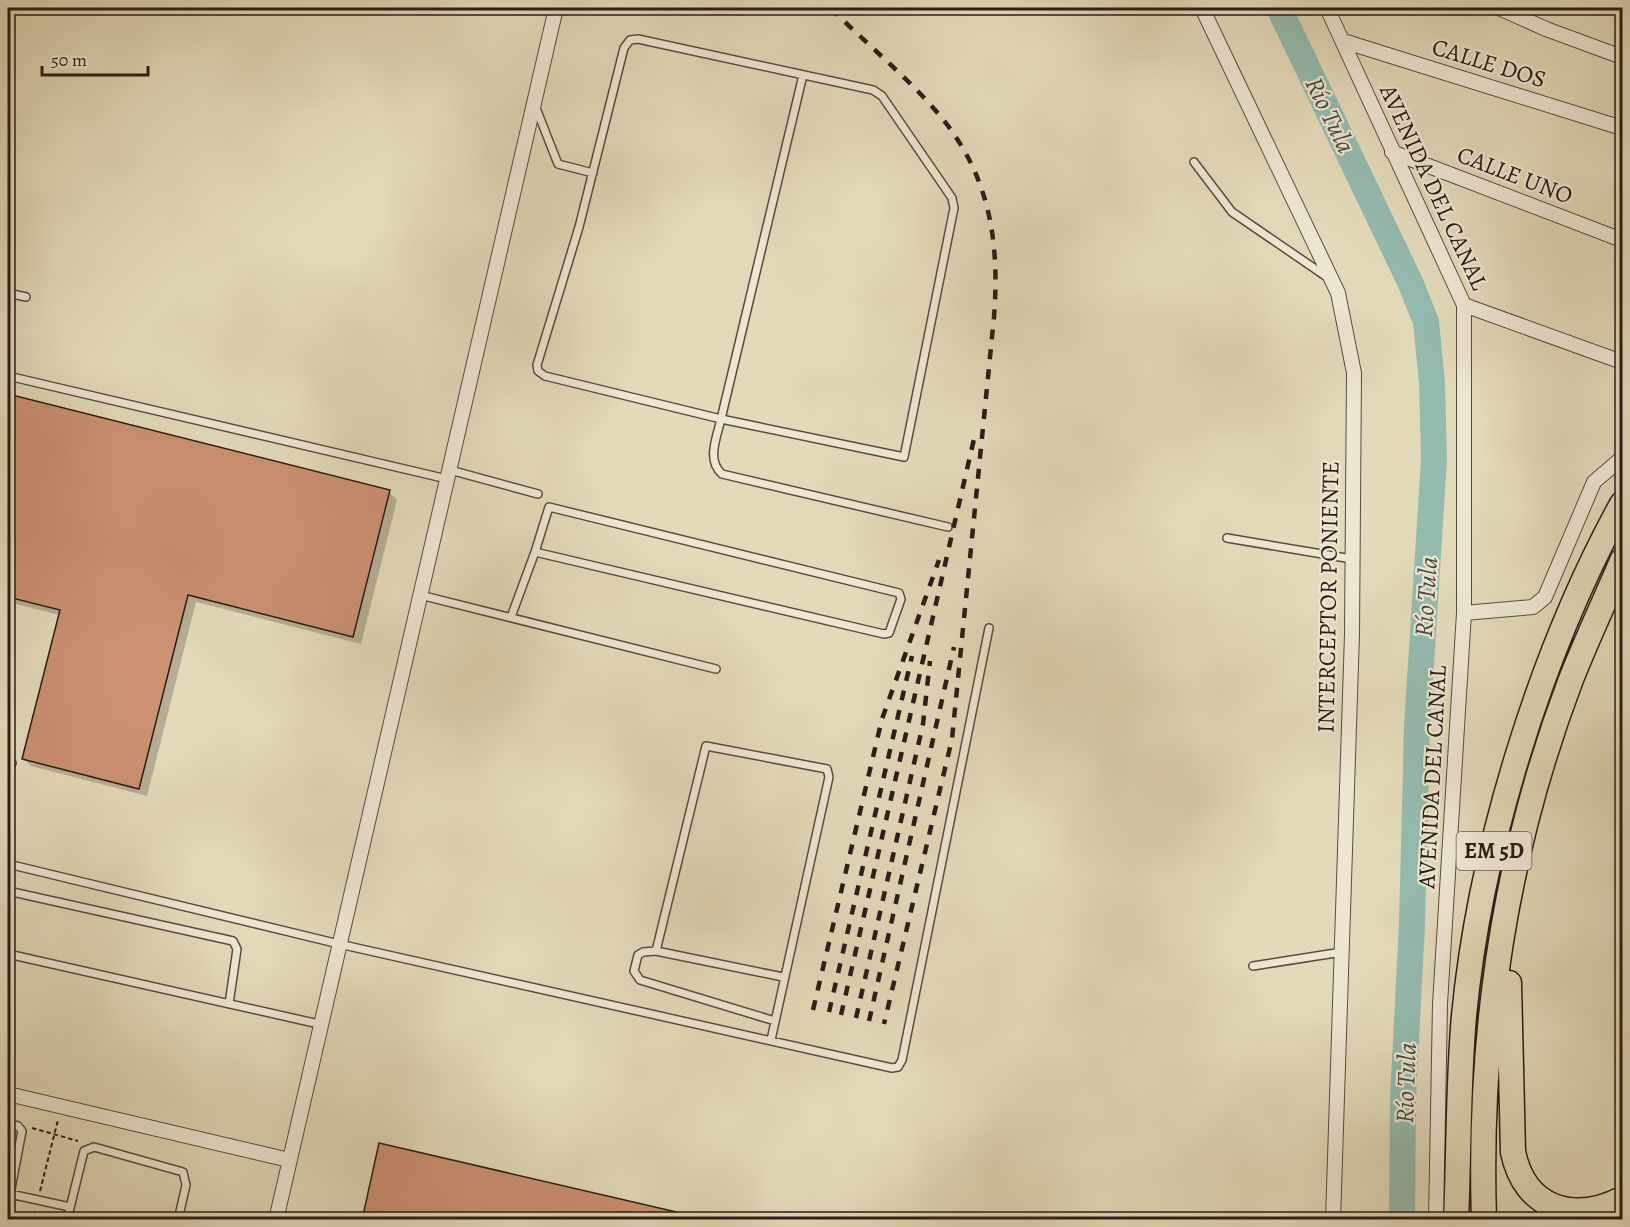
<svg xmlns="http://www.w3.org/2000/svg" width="1630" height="1227" font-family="Alegreya,serif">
<rect width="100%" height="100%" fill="#e3daba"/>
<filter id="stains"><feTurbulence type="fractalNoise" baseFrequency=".00333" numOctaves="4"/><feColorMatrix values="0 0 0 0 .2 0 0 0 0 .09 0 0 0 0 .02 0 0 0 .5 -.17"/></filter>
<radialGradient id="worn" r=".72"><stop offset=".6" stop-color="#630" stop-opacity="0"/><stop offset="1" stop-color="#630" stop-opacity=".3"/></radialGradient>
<path fill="#0003" d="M8 395 389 492 397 500 361 644 196 602 147 796 31 766 23 758 60 615 8 602Z"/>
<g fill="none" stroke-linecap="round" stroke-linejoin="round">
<path stroke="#95bbaf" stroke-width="26" d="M1279 8 1411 284 1426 322 1432 383 1434 459 1417 727 1412 924 1403 1099 1402 1220"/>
</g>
<path fill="#cb9172" stroke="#291d17" stroke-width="1.5" d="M8 394 390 490 353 637 188 595 139 789 22 759 60 610 8 597Z
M379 1143 711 1220H362Z"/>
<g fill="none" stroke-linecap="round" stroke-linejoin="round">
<g stroke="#584c40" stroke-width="10">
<path id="lane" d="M638 39 873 90 882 96 952 198 954 208 904 457 721 419 545 376 538 371 537 365 579 227 624 48 630 40Z
M803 75 721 419C717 437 706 460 722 474L948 527
M536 108 558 164 593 173
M1194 162 1232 212 1327 277
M8 293 26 297
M8 376 447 479
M450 470 538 494
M549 507 899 593 901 599 889 633 884 634 535 552Z
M1227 538 1352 559
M420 595 716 669
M511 617 535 552
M8 762 12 763
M8 864 339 944 892 1068 898 1067 902 1060 989 628
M8 891 233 941 237 949 229 1004
M656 951 706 746 827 769 829 777 771 1040
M8 954 319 1024
M1253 966 1342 952
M775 1021 640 980 634 971 638 955 643 952 656 951 783 977
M8 1124 18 1126 22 1131 10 1194 70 1207
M8 1208 10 1194
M67 1220 84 1151 94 1147 183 1172 186 1185 178 1220"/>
</g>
<g stroke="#584c40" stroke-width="16">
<path id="street" d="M1202 8 1338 293 1354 373 1352 634 1333 1220
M1327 8 1464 305V613L1440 1004 1436 1220
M1499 8 1546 29 1622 57
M1343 41 1622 128
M1392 152 1622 240
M1464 305 1622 362
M1464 613 1533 607 1545 597 1594 482 1622 458
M8 1094 289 1160
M276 1220 556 8"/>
</g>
<g stroke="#291d17" stroke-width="27">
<path id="highway" d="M1509 983 1513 1152C1525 1210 1574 1223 1622 1199
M1456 1220C1459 1152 1458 1083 1464 1016 1480 848 1541 651 1622 504
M1484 1220C1478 1036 1505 854 1570 682 1586 641 1605 601 1622 561"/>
</g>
<path stroke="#291d17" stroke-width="2" stroke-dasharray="4.5 3" stroke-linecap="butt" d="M32 1128 78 1141
M40 1191 58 1120
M33 1220 35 1211"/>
<use href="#lane" stroke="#ede7d2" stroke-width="7"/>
<use href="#street" stroke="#ede7d2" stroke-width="14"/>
<use href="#highway" stroke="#e3daba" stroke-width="24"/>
<path stroke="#291d17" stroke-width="4.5" stroke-dasharray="10 10" stroke-linecap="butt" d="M831 8C865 43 904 74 936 111 989 172 1000 239 994 317L952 739 884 1024
M813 1010 882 719 939 560
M829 1012 912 656
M841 1015 974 439
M856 1018 923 724 930 661
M869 1021 954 647"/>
</g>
<g text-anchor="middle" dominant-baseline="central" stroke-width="4.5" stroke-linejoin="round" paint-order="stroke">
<rect fill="#ede7d2" stroke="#645a4f" stroke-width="1.5" x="1456.5" y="832" width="75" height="38" rx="4.5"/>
<g font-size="22" font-weight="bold" fill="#291d17">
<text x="1494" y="851">EM 5D</text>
</g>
<g font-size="24" fill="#291d17" stroke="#ede7d2">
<text transform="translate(1489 63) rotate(17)">CALLE DOS</text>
<text transform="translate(1515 175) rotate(21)">CALLE UNO</text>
<text transform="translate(1434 187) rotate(65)">AVENIDA DEL CANAL</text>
<text transform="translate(1328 597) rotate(-89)">INTERCEPTOR PONIENTE</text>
<text transform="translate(1432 777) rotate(-87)">AVENIDA DEL CANAL</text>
</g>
<g font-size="26" font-style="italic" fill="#494c45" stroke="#ede7d2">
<text transform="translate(1330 115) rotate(64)">Río Tula</text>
<text transform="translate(1426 597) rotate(-86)">Río Tula</text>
<text transform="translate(1406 1083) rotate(-88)">Río Tula</text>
</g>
</g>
<rect width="1630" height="1227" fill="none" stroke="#e3daba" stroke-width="30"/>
<rect x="9" y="9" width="1612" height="1209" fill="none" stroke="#291d17" stroke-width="3"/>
<rect x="15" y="15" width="1600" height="1197" fill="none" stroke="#291d17" stroke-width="1.5"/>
<path d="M42 66v9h106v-9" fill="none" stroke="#291d17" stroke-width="3"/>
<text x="51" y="66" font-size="18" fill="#291d17" stroke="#ede7d2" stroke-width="4.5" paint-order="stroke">50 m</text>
<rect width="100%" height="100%" filter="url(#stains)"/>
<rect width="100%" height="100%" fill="url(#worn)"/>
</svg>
